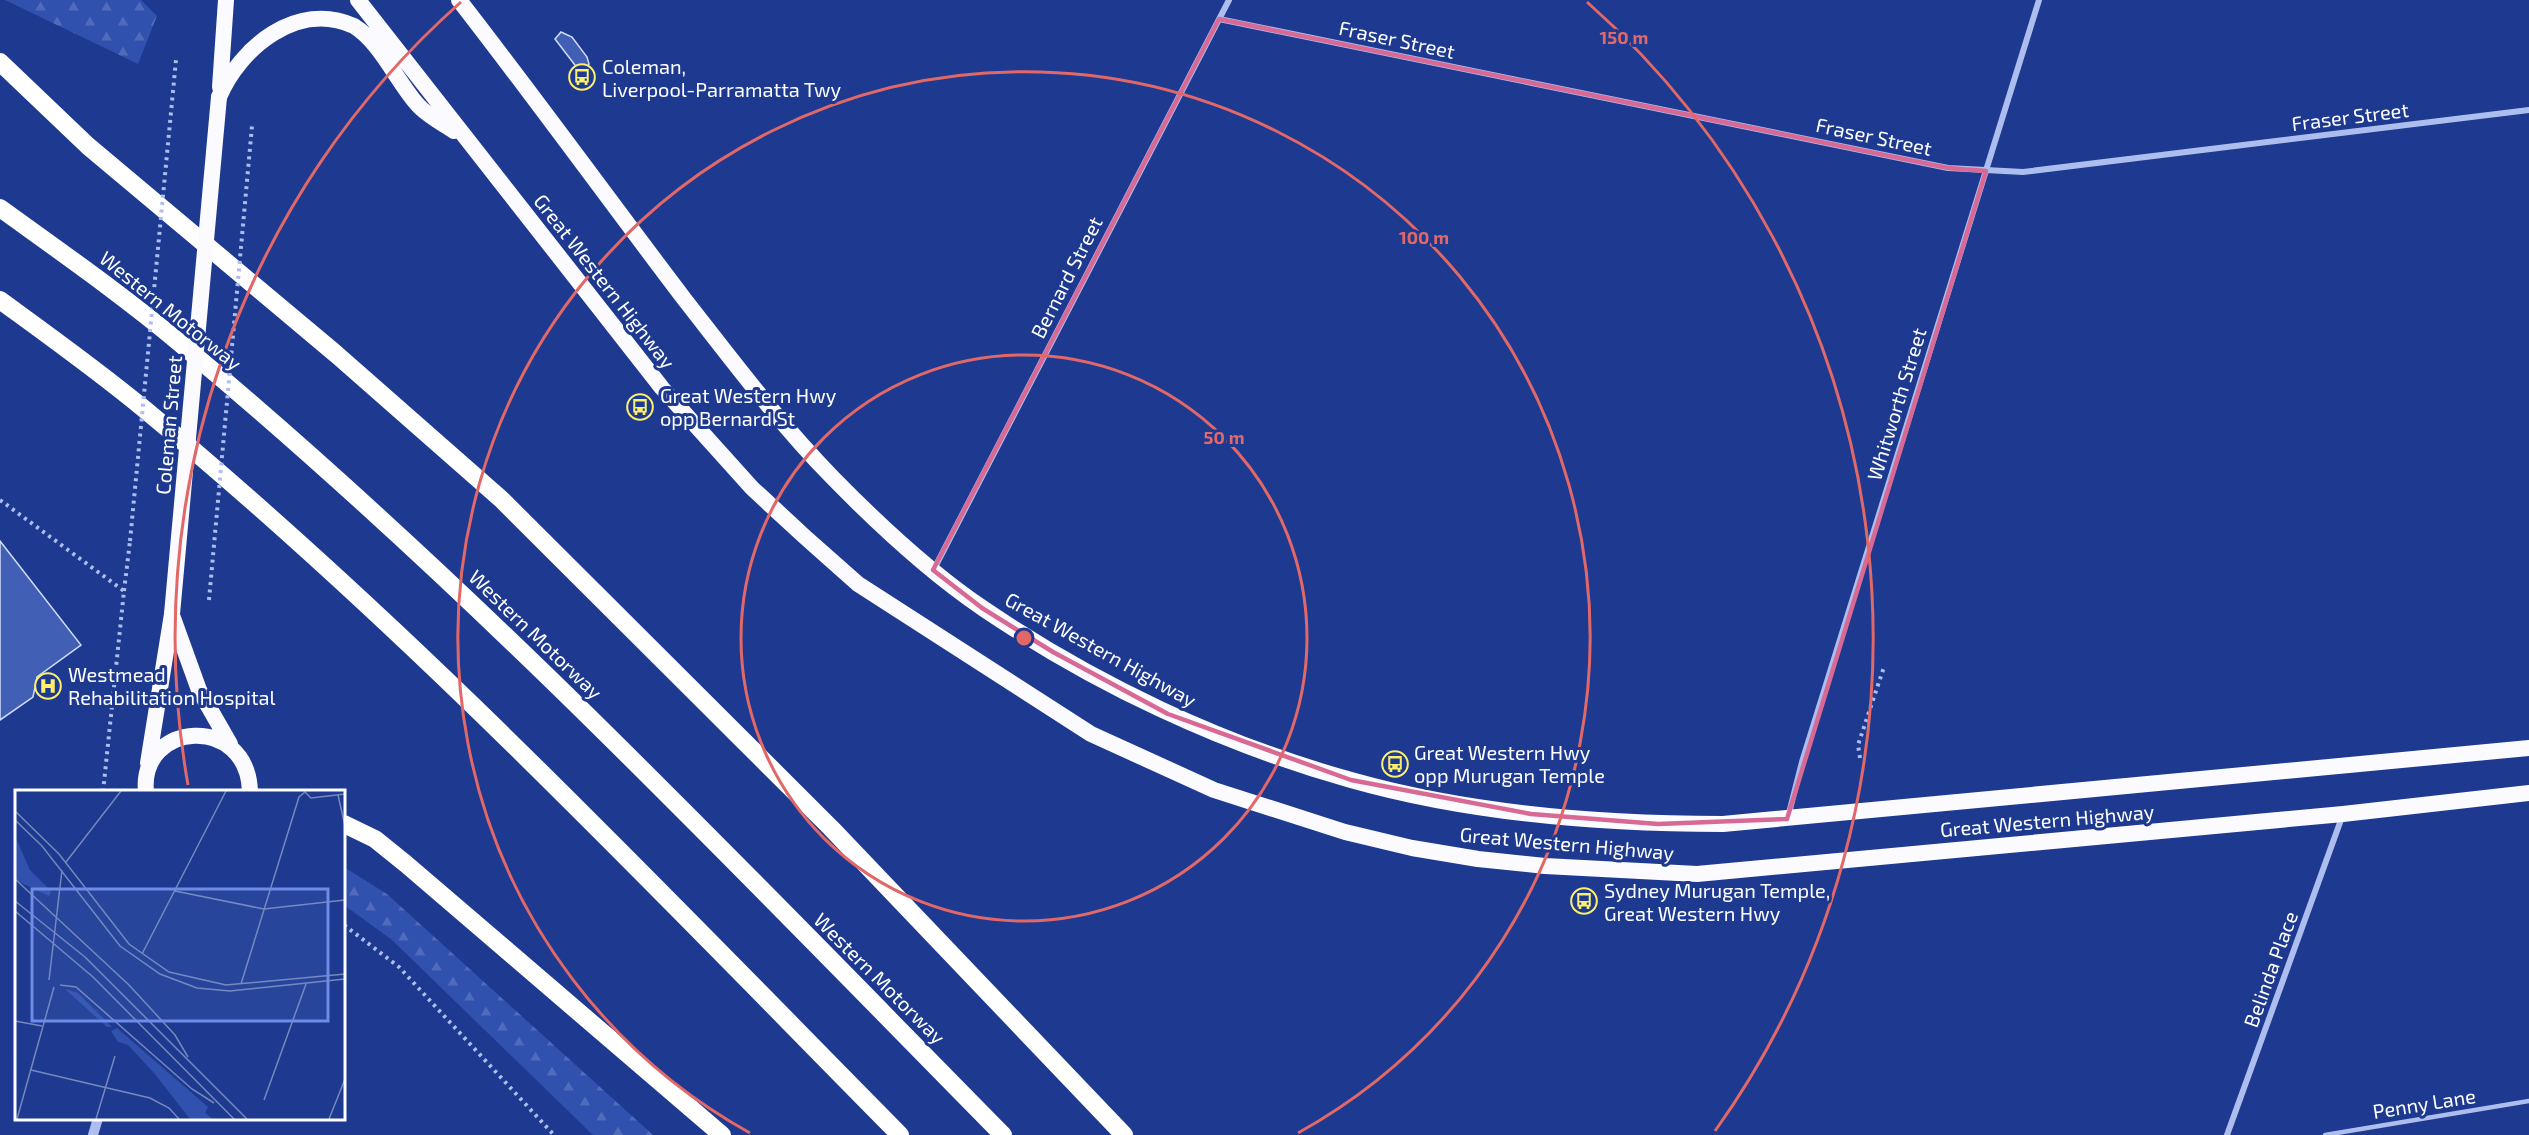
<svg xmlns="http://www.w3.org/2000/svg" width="2529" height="1135" font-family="'Exo 2',sans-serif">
<defs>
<pattern id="forest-firs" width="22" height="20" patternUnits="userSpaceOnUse" patternTransform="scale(1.5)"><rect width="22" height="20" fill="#3151ae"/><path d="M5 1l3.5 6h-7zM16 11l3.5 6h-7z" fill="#506bba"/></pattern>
</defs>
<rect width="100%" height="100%" fill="#1d3990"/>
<path fill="url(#forest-firs)" d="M5 0H141L157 16 138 64Z
M344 867 387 894 653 1135H593L392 940 344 905Z"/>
<path fill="#425fb6" stroke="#d3ddfa" stroke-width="1.5" d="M561 32 572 37 587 57 589 64 586 72 581 73 555 39Z
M0 541 81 645 37 677 33 697 0 720Z"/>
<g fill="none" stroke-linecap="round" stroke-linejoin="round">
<path stroke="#adbeee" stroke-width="4" stroke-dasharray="3 4.5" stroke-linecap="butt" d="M0 500 124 591 103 792
M124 591 130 541
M1860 758 1858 745 1884 667
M344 925 399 967 554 1135"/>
<path stroke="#adbeee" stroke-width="4.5" d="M2325 1135 2529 1101"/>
<path stroke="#adbeee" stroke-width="6" d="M1219 19 1948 168 2023 172 2529 110
M934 569 1229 0
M1788 817 1802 762 2039 0
M2227 1135 2342 817"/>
<path stroke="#adbeee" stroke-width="10" d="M93 1135 98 1118"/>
<path stroke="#fafaff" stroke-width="16" d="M358 0 662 388 752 488 805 537 858 584 1091 734 1214 790 1345 832 1412 848 1478 859 1545 866 1697 874 2343 814 2529 793
M459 0C536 99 609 200 685 300 732 360 779 423 833 478 879 525 929 572 984 609 1095 684 1221 744 1351 780 1471 814 1599 824 1723 824L2529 748
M220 87 226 0
M219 97C240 48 297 0 354 26 381 43 396 80 417 104 426 115 442 123 454 131
M173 618 199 690 230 744
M148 763 172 614
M146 792C139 721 248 713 250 792"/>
<path stroke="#fff" stroke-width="18" d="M0 62 88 146 336 354 501 499 831 828 1124 1135
M0 208C61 252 124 296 181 344 474 588 736 864 1003 1135
M0 300C48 335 97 370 143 408 413 631 654 886 900 1135
M344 824 375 839 406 864 722 1135"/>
<path stroke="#adbeee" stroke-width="4" stroke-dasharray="3 4.5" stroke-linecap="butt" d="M130 541 176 60
M209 600 252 126"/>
<path stroke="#fafaff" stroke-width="16" d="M172 614 219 97"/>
</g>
<path fill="none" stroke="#d76994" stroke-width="4.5" stroke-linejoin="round" d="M1219 19 1948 168 1986 171 1787 819 1658 824 1531 814 1351 780 1168 714 1053 652 982 608 933 570Z"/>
<g fill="none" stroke="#e26868" stroke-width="3">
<circle cx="1024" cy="638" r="283"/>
<path d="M750 1133A566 566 0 1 1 1298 1133"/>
<path d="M188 785A849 849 0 0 1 461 2M1587 2A849 849 0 0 1 1715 1131"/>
</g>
<defs>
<g id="bus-ring" transform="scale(1.35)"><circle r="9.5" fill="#1d3990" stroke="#fdef6c" stroke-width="1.5"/><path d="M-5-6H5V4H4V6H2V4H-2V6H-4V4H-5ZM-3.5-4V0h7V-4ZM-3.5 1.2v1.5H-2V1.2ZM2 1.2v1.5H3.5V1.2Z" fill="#fdef6c"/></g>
<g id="hospital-ring" transform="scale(1.35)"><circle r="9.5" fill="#1d3990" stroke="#fdef6c" stroke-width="1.5"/><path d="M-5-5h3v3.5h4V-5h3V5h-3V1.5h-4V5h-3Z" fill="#fdef6c"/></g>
</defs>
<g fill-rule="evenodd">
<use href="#bus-ring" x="582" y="77"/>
<use href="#bus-ring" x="640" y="407"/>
<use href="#hospital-ring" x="48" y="686"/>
<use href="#bus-ring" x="1395" y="764"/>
<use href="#bus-ring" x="1584" y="901"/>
</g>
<g text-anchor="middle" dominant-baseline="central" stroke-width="6" stroke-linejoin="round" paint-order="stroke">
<g font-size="20" fill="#fff" stroke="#1d3990">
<text transform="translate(1397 39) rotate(12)">Fraser Street</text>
<text transform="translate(2350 116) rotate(-7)">Fraser Street</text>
<text transform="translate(1874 136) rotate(12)">Fraser Street</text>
<text transform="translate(1066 277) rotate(-63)">Bernard Street</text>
<text transform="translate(605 281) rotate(52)">Great Western Highway</text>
<text transform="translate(171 310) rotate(39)">Western Motorway</text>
<text transform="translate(1896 404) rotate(-73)">Whitworth Street</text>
<text transform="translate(168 425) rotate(-85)">Coleman Street</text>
<text transform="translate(536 634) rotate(44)">Western Motorway</text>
<text transform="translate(1101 649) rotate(29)">Great Western Highway</text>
<text transform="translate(2047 820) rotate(-5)">Great Western Highway</text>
<text transform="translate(1567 843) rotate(5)">Great Western Highway</text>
<text transform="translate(2270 969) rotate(-70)">Belinda Place</text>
<text transform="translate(880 978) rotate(45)">Western Motorway</text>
<text transform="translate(2424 1103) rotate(-9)">Penny Lane</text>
</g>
<g font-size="20" fill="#fff" stroke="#1d3990" text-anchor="start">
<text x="602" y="66">Coleman,<tspan x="602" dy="23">Liverpool-Parramatta Twy</tspan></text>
<text x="660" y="395">Great Western Hwy<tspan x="660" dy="23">opp Bernard St</tspan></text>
<text x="68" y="674">Westmead<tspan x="68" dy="23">Rehabilitation Hospital</tspan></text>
<text x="1414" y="752">Great Western Hwy<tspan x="1414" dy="23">opp Murugan Temple</tspan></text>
<text x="1604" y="890">Sydney Murugan Temple,<tspan x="1604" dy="23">Great Western Hwy</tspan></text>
</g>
</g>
<g transform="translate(15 790)">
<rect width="330" height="330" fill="#1d3990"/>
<path d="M0 46 15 80 36 101 34 106 0 90ZM50 199 63 203 97 237H92ZM102 238 193 317 190 323 198 329H175L139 283 113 255 103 252 96 241Z" fill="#3151ae"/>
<path fill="none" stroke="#7788bc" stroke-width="1.5" d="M289 1 296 8 330 4M323 5 330 36M0 21 44 64 114 154 154 182 211 195 330 184M0 30 27 56 105 156 145 184 182 198 215 201 330 189M51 72 106 1M0 89 114 195 160 245 173 267M160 101 249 119 330 110M0 111 70 167 232 329M0 121 78 187 219 329M127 164 211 1M34 190 47 80M226 194 284 7 290 2M45 195 61 197 177 299 199 313M0 231 27 236M16 280 135 308 154 318 164 329M249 310 291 194M2 329 39 197M81 329 100 266M314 329 330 289"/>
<path fill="#6c8ce6" fill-opacity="0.15" stroke="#6c8ce6" stroke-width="3" d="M17 99H313V231H17Z"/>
<rect width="330" height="330" fill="none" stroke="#fff" stroke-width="3"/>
</g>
<circle cx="1024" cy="638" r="9" fill="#e26868" stroke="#1d3990" stroke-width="3"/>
<g font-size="18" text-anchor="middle" font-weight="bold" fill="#e26868" stroke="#1d3990" stroke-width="6" stroke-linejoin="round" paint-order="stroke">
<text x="1624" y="44">150 m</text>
<text x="1424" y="244">100 m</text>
<text x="1224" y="444">50 m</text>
</g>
</svg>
